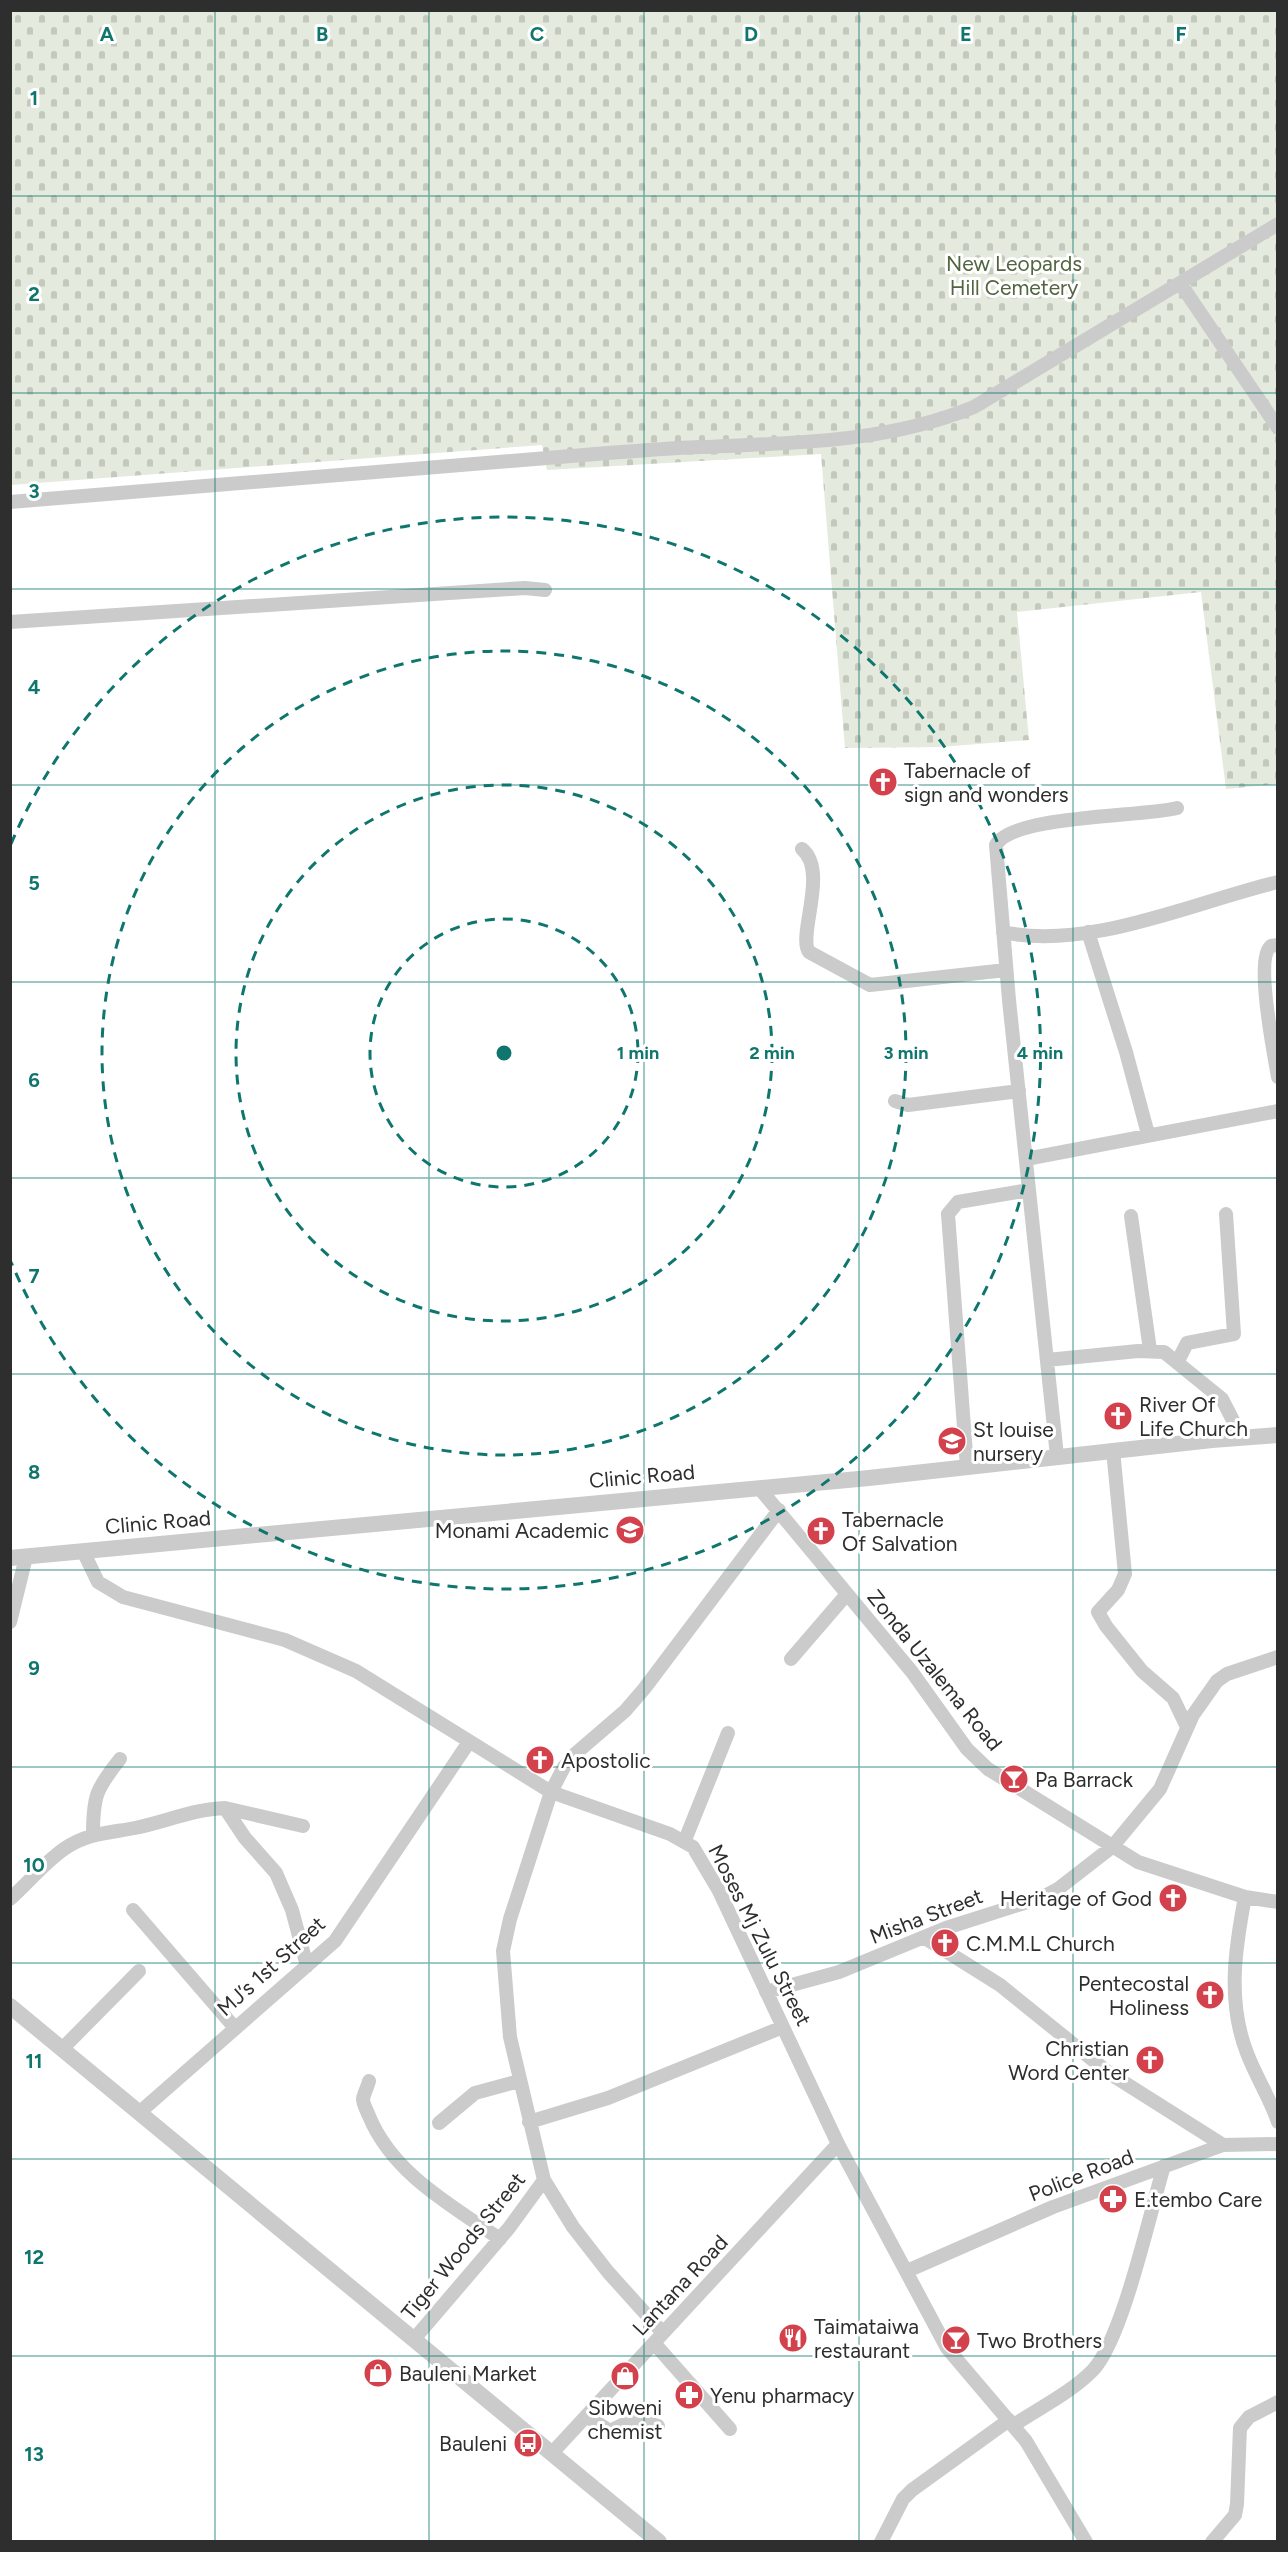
<svg xmlns="http://www.w3.org/2000/svg" width="1288" height="2552" font-family="Figtree,sans-serif">
<defs>
<pattern id="cemetery-stones" width="16" height="16" patternUnits="userSpaceOnUse" patternTransform="scale(1.5)"><rect width="16" height="16" fill="#e4eadd"/><path d="M2 7V4a2 2 0 0 1 4 0v3zM10 15v-3a2 2 0 0 1 4 0v3z" fill="#c4c9be"/></pattern>
</defs>
<rect width="100%" height="100%" fill="#fff"/>
<path fill="url(#cemetery-stones)" d="M11 11H1277V784L1226 789 1201 592 1017 612 1029 740 940 747 845 748 821 454 547 470 542 445 11 485Z"/>
<g fill="none" stroke-linecap="round" stroke-linejoin="round">
<path stroke="#cbcbcb" stroke-width="14" d="M1180 283 1278 428
M10 502C210 485 409 468 608 453 639 451 670 448 701 447 794 443 886 443 974 407L1278 224
M10 622 525 588 545 590
M802 849C829 871 797 936 809 952L870 985 1006 970
M1003 932C1088 951 1194 902 1278 882
M1088 932 1126 1052 1148 1134
M1278 945 1271 946C1255 958 1274 1054 1278 1077
M895 1101 908 1105 1019 1091
M1026 1159 1278 1111
M1131 1216 1150 1350
M1047 1360 1138 1351 1164 1352 1222 1399 1242 1438
M1178 1361 1187 1343 1234 1334 1226 1214
M1113 1450 1125 1574 1118 1590 1098 1612 1106 1626 1142 1671 1173 1698 1187 1727
M1057 1456 1009 1000 996 845C1012 815 1143 817 1177 808
M967 1467 948 1214 958 1202 1029 1190
M760 1489 912 1672 967 1749 988 1769 1138 1862 1245 1897 1278 1902
M83 1551 98 1582 123 1597 285 1640 356 1671 551 1792 670 1834 693 1847 719 1891 838 2144 947 2348 1026 2441 1086 2542
M10 1622 26 1557
M791 1659 847 1594
M225 1808 303 1826
M93 1835C93 1796 96 1789 120 1759
M685 1840 728 1733
M1245 1897C1235 1949 1227 2002 1247 2053 1256 2077 1270 2098 1278 2122
M10 1899C28 1883 44 1863 64 1849 87 1833 109 1833 135 1828 165 1822 194 1809 225 1808L245 1838 276 1873 292 1910 307 1966
M133 1910 235 2028
M925 1938 1000 1985 1109 2073 1223 2145
M766 1992 839 1972 946 1928 1043 1897 1058 1889 1112 1847 1160 1789 1193 1715 1217 1681 1227 1674 1278 1657
M63 2048 139 1971
M369 2081C368 2086 364 2093 363 2099 363 2104 367 2111 369 2116 393 2174 451 2205 500 2239
M140 2112 335 1941 469 1742
M529 2122 608 2098 783 2027
M439 2123 475 2093 519 2081
M907 2271 1053 2207 1223 2145 1278 2144
M663 2333 608 2272 573 2227 544 2180 510 2037 503 1951 510 1919 551 1792 564 1767 575 1754 625 1711 644 1689 779 1510
M415 2338 509 2228 544 2180
M654 2343 730 2429
M586 2416 610 2431 634 2419 658 2426
M1014 2425C1039 2408 1072 2392 1093 2370 1123 2338 1150 2212 1164 2166
M552 2453 838 2144
M881 2542 903 2499 912 2490 1009 2420
M1212 2542 1235 2515 1237 2504 1240 2428 1249 2417 1278 2402"/>
<path stroke="#cbcbcb" stroke-width="16" d="M10 1558 869 1478 1212 1440 1278 1435
M10 2006 659 2542"/>
</g>
<path fill="none" stroke="#0f766e" stroke-width="1.5" stroke-opacity="0.55" d="M215 10V2542M429 10V2542M644 10V2542M859 10V2542M1073 10V2542M10 196H1278M10 393H1278M10 589H1278M10 785H1278M10 982H1278M10 1178H1278M10 1374H1278M10 1570H1278M10 1767H1278M10 1963H1278M10 2159H1278M10 2356H1278"/>
<g fill="none" stroke="#0f766e" stroke-width="3" stroke-dasharray="10 8">
<circle cx="504" cy="1053" r="134"/>
<circle cx="504" cy="1053" r="268"/>
<circle cx="504" cy="1053" r="402"/>
<path d="M11 844A536 536 0 1 1 11 1262"/>
</g>
<defs>
<g id="church-disc" transform="scale(1.5)"><circle r="9.5" fill="#d3424c" stroke="#fff"/><path d="M-1.2-6h2.4v3.5h3.3v2.4h-3.3V6h-2.4V-.1h-3.3v-2.4h3.3Z" fill="#fff"/></g>
<g id="school-disc" transform="scale(1.5)"><circle r="9.5" fill="#d3424c" stroke="#fff"/><path d="M0-5L7-2L0 1L-7-2ZM-4 1L0 2.5L4 1V4Q0 6-4 4Z" fill="#fff"/></g>
<g id="bar-disc" transform="scale(1.5)"><circle r="9.5" fill="#d3424c" stroke="#fff"/><path d="M-6-5H6L.8 .8V4.5H3.5V6h-7V4.5H-.8V.8Z" fill="#fff"/></g>
<g id="pharmacy-disc" transform="scale(1.5)"><circle r="9.5" fill="#d3424c" stroke="#fff"/><path d="M-2-6h4v4h4v4h-4v4h-4v-4h-4v-4h4Z" fill="#fff"/></g>
<g id="restaurant-disc" transform="scale(1.5)"><circle r="9.5" fill="#d3424c" stroke="#fff"/><path d="M-5-6h1v4h1v-4h1v4h1v-4h1v5L-1.5 .5V6h-2V.5L-5-1ZM5-6V6H3V1.5H1.5Q1.5-4 5-6Z" fill="#fff"/></g>
<g id="shop-disc" transform="scale(1.5)"><circle r="9.5" fill="#d3424c" stroke="#fff"/><path d="M-5-2.5h2.3a2.7 3.5 0 0 1 5.4 0H5L5.5 6h-11ZM-1.5-2.5h3a1.5 2.3 0 0 0-3 0Z" fill="#fff"/></g>
<g id="bus-disc" transform="scale(1.5)"><circle r="9.5" fill="#d3424c" stroke="#fff"/><path d="M-5-6H5V4H4V6H2V4H-2V6H-4V4H-5ZM-3.5-4V0h7V-4ZM-3.5 1.2v1.5H-2V1.2ZM2 1.2v1.5H3.5V1.2Z" fill="#fff"/></g>
</defs>
<g fill-rule="evenodd">
<use href="#church-disc" x="883" y="782"/>
<use href="#church-disc" x="1118" y="1416"/>
<use href="#school-disc" x="952" y="1441"/>
<use href="#school-disc" x="630" y="1530"/>
<use href="#church-disc" x="821" y="1531"/>
<use href="#church-disc" x="540" y="1760"/>
<use href="#bar-disc" x="1014" y="1779"/>
<use href="#church-disc" x="1173" y="1898"/>
<use href="#church-disc" x="945" y="1943"/>
<use href="#church-disc" x="1210" y="1995"/>
<use href="#church-disc" x="1150" y="2060"/>
<use href="#pharmacy-disc" x="1113" y="2199"/>
<use href="#restaurant-disc" x="793" y="2338"/>
<use href="#bar-disc" x="956" y="2340"/>
<use href="#shop-disc" x="378" y="2373"/>
<use href="#shop-disc" x="625" y="2376"/>
<use href="#pharmacy-disc" x="689" y="2395"/>
<use href="#bus-disc" x="528" y="2443"/>
</g>
<g text-anchor="middle" dominant-baseline="central" stroke-width="6" stroke-linejoin="round" paint-order="stroke">
<g font-size="21" fill="#516540" stroke="#fff">
<text x="1014" y="263">New Leopards<tspan x="1014" dy="24">Hill Cemetery</tspan></text>
</g>
<g font-size="21" fill="#2e2e2e" stroke="#fff" text-anchor="start">
<text x="904" y="770">Tabernacle of<tspan x="904" dy="24">sign and wonders</tspan></text>
<text x="1139" y="1404">River Of<tspan x="1139" dy="24">Life Church</tspan></text>
<text x="973" y="1429">St louise<tspan x="973" dy="24">nursery</tspan></text>
<text x="842" y="1519">Tabernacle<tspan x="842" dy="24">Of Salvation</tspan></text>
<text x="609" y="1530" text-anchor="end">Monami Academic</text>
<text x="561" y="1760">Apostolic</text>
<text x="1035" y="1779">Pa Barrack</text>
<text x="1152" y="1898" text-anchor="end">Heritage of God</text>
<text x="966" y="1943">C.M.M.L Church</text>
<text x="1189" y="1983" text-anchor="end">Pentecostal<tspan x="1189" dy="24">Holiness</tspan></text>
<text x="1129" y="2048" text-anchor="end">Christian<tspan x="1129" dy="24">Word Center</tspan></text>
<text x="1134" y="2199">E.tembo Care</text>
<text x="814" y="2326">Taimataiwa<tspan x="814" dy="24">restaurant</tspan></text>
<text x="977" y="2340">Two Brothers</text>
<text x="399" y="2373">Bauleni Market</text>
<text x="710" y="2395">Yenu pharmacy</text>
<text x="625" y="2407" text-anchor="middle">Sibweni<tspan x="625" dy="24">chemist</tspan></text>
<text x="507" y="2443" text-anchor="end">Bauleni</text>
</g>
<g font-size="21" fill="#2e2e2e" stroke="#fff">
<text transform="translate(642 1476) rotate(-5)">Clinic Road</text>
<text transform="translate(158 1522) rotate(-5)">Clinic Road</text>
<text transform="translate(935 1670) rotate(51)">Zonda Uzalema Road</text>
<text transform="translate(926 1916) rotate(-21)">Misha Street</text>
<text transform="translate(760 1935) rotate(63)">Moses Mj Zulu Street</text>
<text transform="translate(271 1966) rotate(-42)">MJ’s 1st Street</text>
<text transform="translate(1081 2175) rotate(-21)">Police Road</text>
<text transform="translate(463 2246) rotate(-51)">Tiger Woods Street</text>
<text transform="translate(680 2285) rotate(-47)">Lantana Road</text>
</g>
</g>
<g font-size="20" text-anchor="middle" font-weight="bold" fill="#0f766e" stroke="#fff" stroke-width="6" stroke-linejoin="round" paint-order="stroke">
<text x="107" y="41">A</text>
<text x="322" y="41">B</text>
<text x="537" y="41">C</text>
<text x="751" y="41">D</text>
<text x="966" y="41">E</text>
<text x="1181" y="41">F</text>
<text x="34" y="105">1</text>
<text x="34" y="301">2</text>
<text x="34" y="498">3</text>
<text x="34" y="694">4</text>
<text x="34" y="890">5</text>
<text x="34" y="1087">6</text>
<text x="34" y="1283">7</text>
<text x="34" y="1479">8</text>
<text x="34" y="1675">9</text>
<text x="34" y="1872">10</text>
<text x="34" y="2068">11</text>
<text x="34" y="2264">12</text>
<text x="34" y="2461">13</text>
</g>
<circle cx="504" cy="1053" r="9" fill="#0f766e" stroke="#fff" stroke-width="3"/>
<g font-size="18" text-anchor="middle" font-weight="bold" fill="#0f766e" stroke="#fff" stroke-width="6" stroke-linejoin="round" paint-order="stroke">
<text x="638" y="1059">1 min</text>
<text x="772" y="1059">2 min</text>
<text x="906" y="1059">3 min</text>
<text x="1040" y="1059">4 min</text>
</g>
<rect width="1288" height="2552" fill="none" stroke="#2e2e2e" stroke-width="24"/>
</svg>
